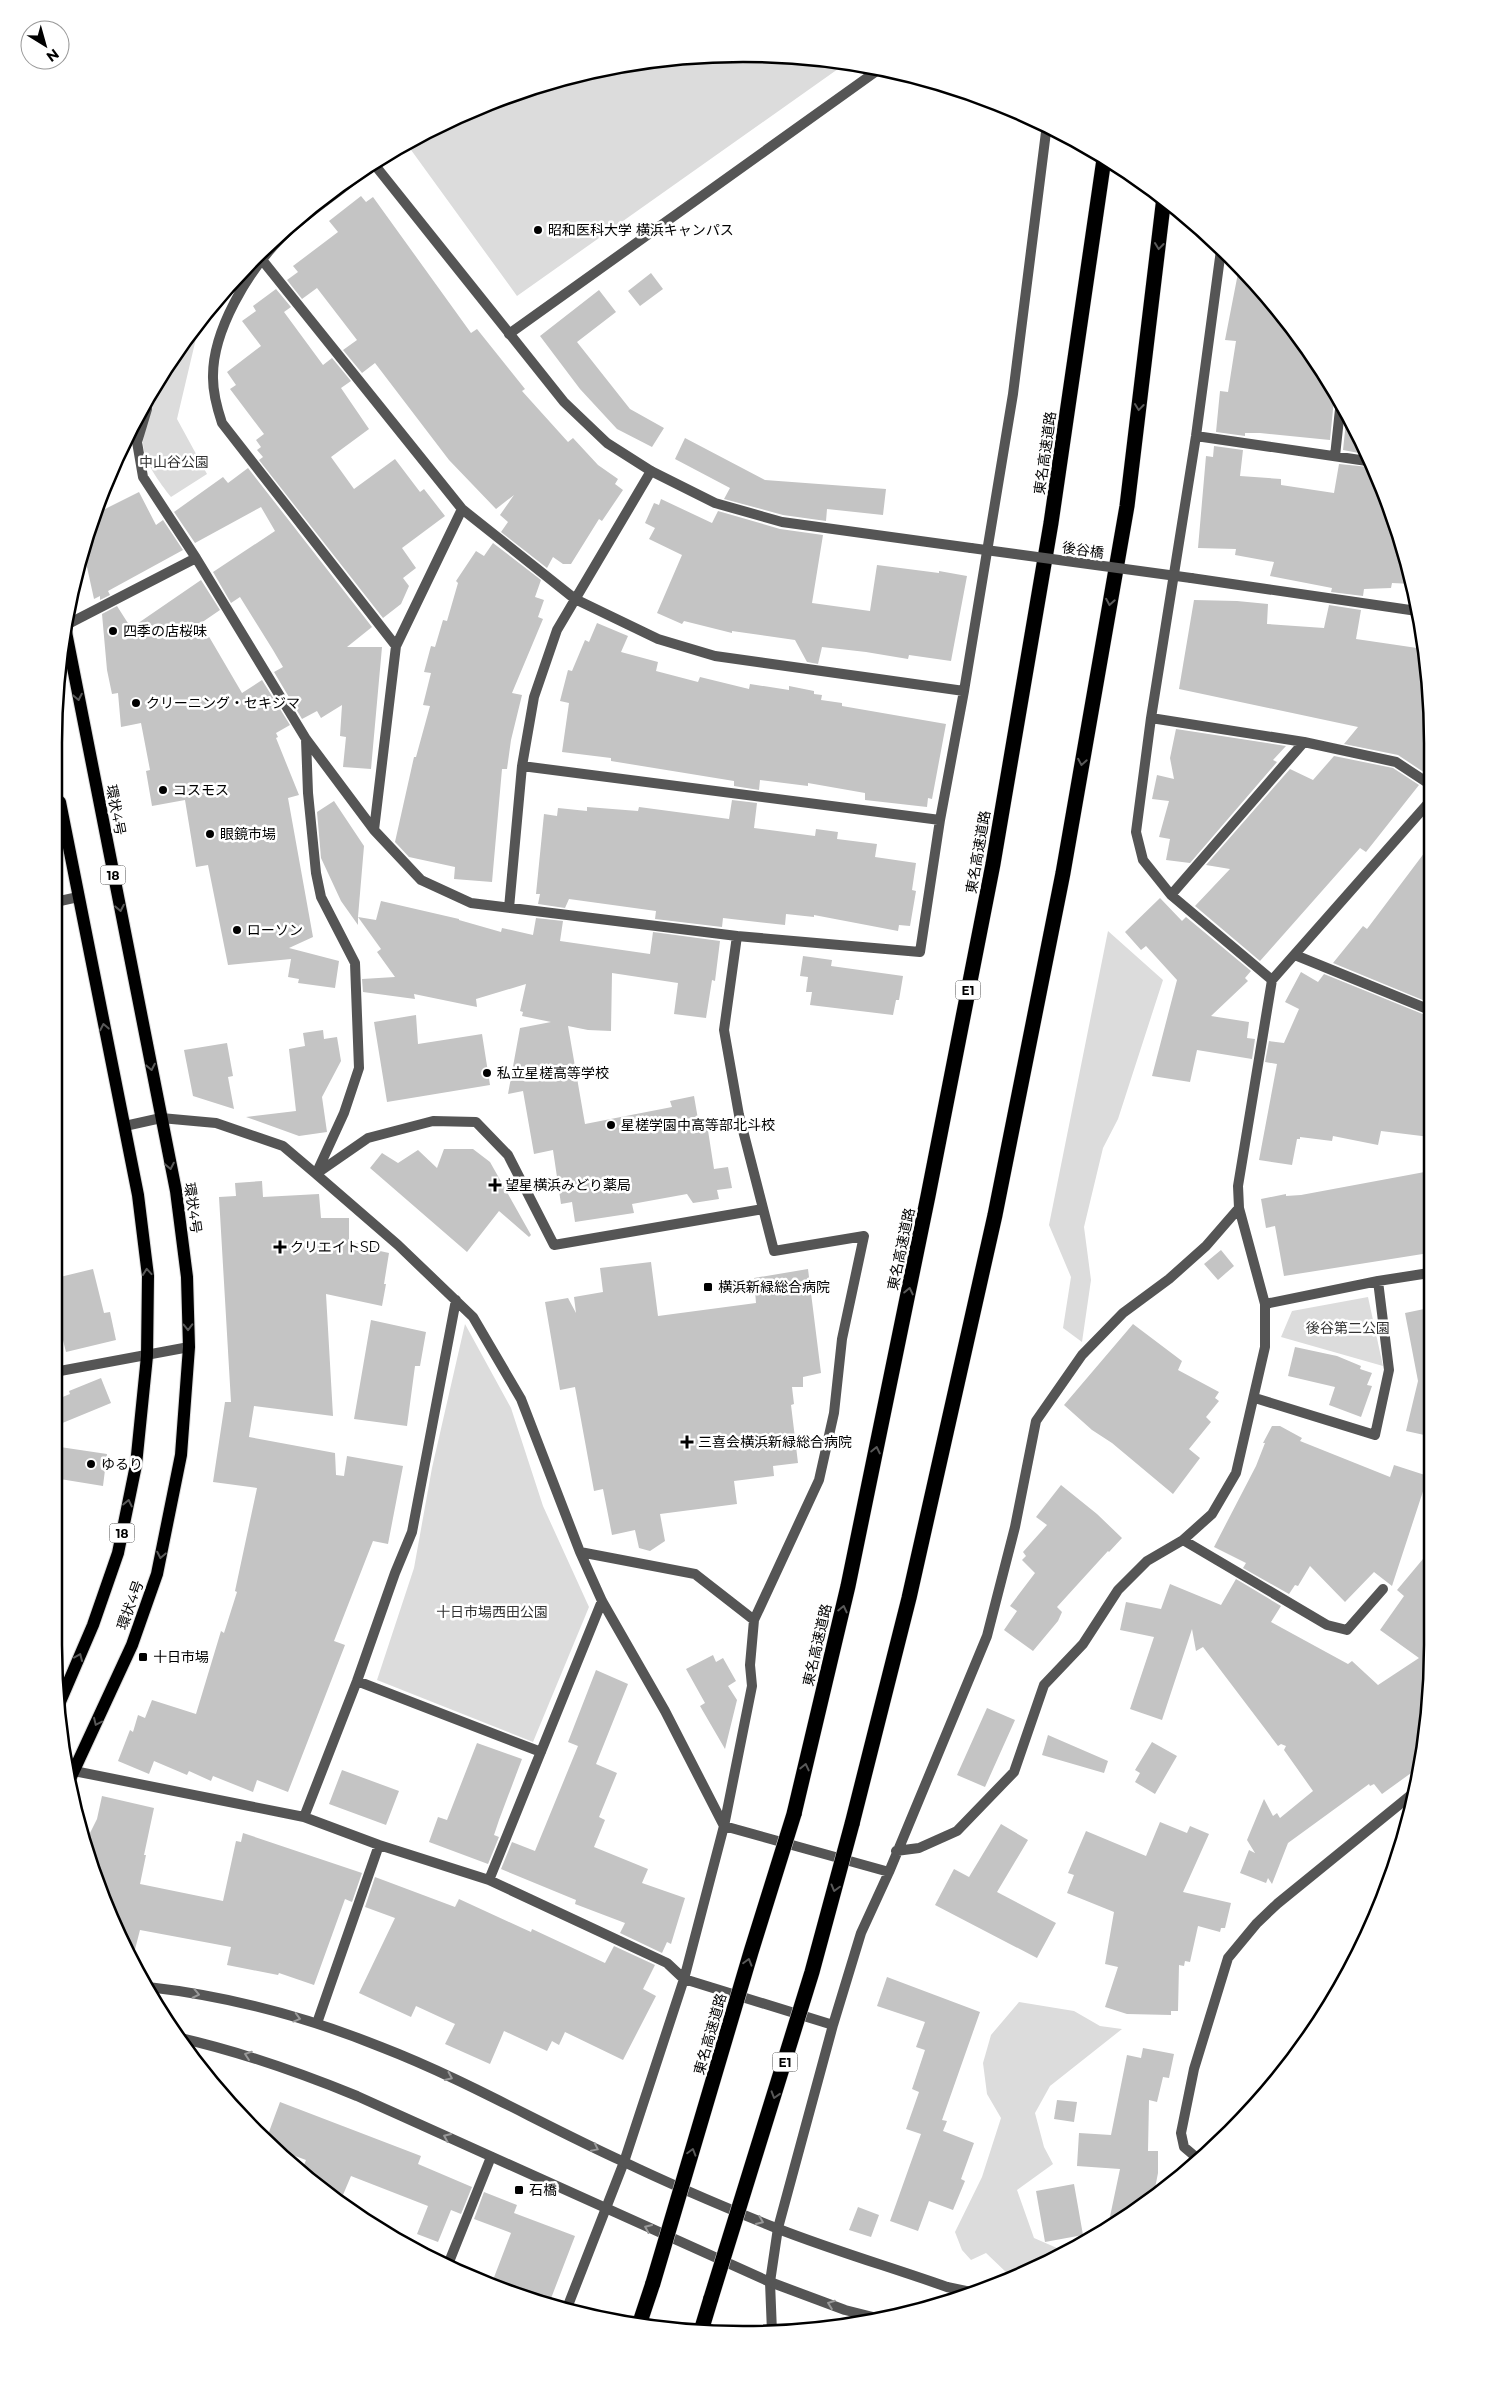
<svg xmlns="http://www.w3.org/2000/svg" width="1487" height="2388" font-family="Montserrat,'Noto Sans JP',sans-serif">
<rect width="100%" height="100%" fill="#fff"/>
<path fill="#dcdcdc" d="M788 55 845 64 517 296 406 143 522 90 653 60Z
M197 323 198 330 177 419 207 474 171 497C160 483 143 461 143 442 144 410 179 349 197 323Z
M1108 931 1163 980 1118 1119 1103 1148 1084 1227 1091 1280 1082 1342 1063 1328 1071 1277 1049 1225Z
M1368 1297 1383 1366 1281 1337 1292 1311Z
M465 1324 511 1408 543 1506 589 1607 533 1742 377 1680 414 1568 432 1468Z
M1019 2002 1074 2011 1100 2026 1122 2029 1050 2086 1035 2113 1044 2147 1053 2164 1017 2190 1034 2238 1057 2248 1053 2261 1017 2276 1008 2274 986 2253 971 2260 962 2250 955 2232 982 2177 1001 2118 987 2094 983 2063 991 2035Z"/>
<path fill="#c4c4c4" d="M361 196 366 202 373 197 471 333 477 329 525 389 522 391 568 442 573 438 598 465 618 479 615 484 623 490 602 521 599 519 571 564H563L553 557 547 568 501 532 508 522 500 515 514 495 496 509 449 460 375 363 362 373 343 350 357 340 317 288 302 299 287 280 298 272 293 266 338 232 329 221Z
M1239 268 1262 289 1338 394 1334 399 1330 440 1260 433H1245V436L1216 432 1220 391 1228 392 1236 341 1225 340Z
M651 273 663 289 640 306 628 291Z
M276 289 291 307 284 312 323 365 332 358 351 381 341 388 369 429 331 457 354 489 395 459 420 492 424 489 445 516 402 548 416 568 403 578 409 586 401 604 383 618 259 460 263 457 257 450 261 447 256 440 264 434 230 389 236 385 227 372 261 346 242 321 256 311 253 306Z
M599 290 616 312 577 342 630 409 664 428 652 447 617 429 580 389 540 336Z
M1347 412 1359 443 1364 454 1343 450Z
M685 438 765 480 886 489 883 515 827 509 826 521 783 515 724 499 730 488 675 459Z
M1214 446 1243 450 1240 476 1281 479V485L1334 493 1339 464 1369 467 1410 565 1413 584 1392 583 1391 588 1364 589 1363 596 1331 592 1332 588 1270 576 1274 562 1235 555 1236 549 1198 548 1206 456 1213 457Z
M248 468 372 627 347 647H382L371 769 343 767 346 737 340 736 342 705 321 718 317 711 302 719 274 672 283 667 273 650 240 597 231 603 213 572 275 531 261 507 195 543 174 512 223 477 228 483Z
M139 492 156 525 163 520 183 550 108 591 110 595 100 600V596L94 599 85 558 97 513Z
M661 499 712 523 718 511 780 529 823 535 812 603 870 611 877 565 939 573V571L967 576 951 661 909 655 908 659 866 652 822 647 818 664 807 662 795 640 732 631V633L684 621 682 624 657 613 682 555 649 539 655 528 645 523 654 503 659 505Z
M493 543 541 580 535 597 544 600 538 617 543 619 512 693 522 695 511 740 507 769H502L492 882 454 879 455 867 409 857 395 842 414 757H416L430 706 423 705 431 673 424 672 431 646 435 647 443 620 447 621 458 583 456 581 476 551 484 556Z
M201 580 220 610 201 623 242 693 262 680 290 725 276 733 278 737 276 738 299 795 288 798 313 937 289 948 339 961 335 988 298 983 299 979 288 977 291 959 228 965 208 865 196 867 185 800 152 806 146 771 150 770 141 723 121 727 118 693 112 694 107 670 102 614 117 606 131 628Z
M1194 600 1237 601 1268 604 1267 624 1324 628 1329 605 1361 610 1356 639 1424 649 1432 698 1431 771 1428 775 1398 755 1344 744 1358 727 1179 689Z
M597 623 628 636 621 652 658 662 656 671 698 682 700 677 749 689 750 684 789 690V686L814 691V694L822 695 821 700 842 703V706L946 724 932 799 928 798 927 807 865 800V793L808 783V786L760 780 759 790 734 786V781L611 761V758L562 752 569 703 560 701 568 670 572 671 585 640 589 642Z
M1176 729 1286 746 1273 760 1277 762 1190 863 1166 860 1170 839 1159 837 1169 801 1152 799 1157 775 1174 779 1170 758Z
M1334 756 1393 768 1419 785 1366 852 1360 848 1260 961 1195 906 1230 869 1206 865 1290 769 1313 780Z
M732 800 757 803 754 828 815 836 816 829 838 832 837 839 877 844 875 857 916 863 912 890 916 891 910 926 899 925 898 931 814 915V917L786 914 785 925 723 918 722 927 655 919 656 911 569 899 565 908 538 904 540 894H536L544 814 557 816 558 808 587 811V807L638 811 639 807 729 819Z
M334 801 364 846 358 917 376 920 381 901 459 919V920L501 932 502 928 533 935 536 918 563 921 560 941 650 954 653 932 720 941 715 981 712 980 706 1018 674 1014 678 983 612 973 611 1031 588 1030 568 1026 585 1124 672 1107 670 1101 694 1096 699 1125 707 1124 714 1169 728 1167 732 1188 717 1190 719 1199 693 1203 687 1194 632 1204 634 1213 575 1222 572 1202 561 1204 553 1150 534 1154 523 1091 508 1094 520 1028 551 1022 522 1016 523 1012 520 1011 526 984 476 999 477 1007 414 994 415 999 363 992 362 979 395 977 377 952 381 949 358 917V925L341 901 321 858 317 812Z
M1431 844V901L1430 1003 1333 963 1363 926 1367 929Z
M1160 898 1182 921 1186 917 1251 971 1245 978 1248 981 1211 1016 1249 1022 1247 1038 1255 1039 1252 1059 1197 1050 1190 1082 1152 1076 1177 980 1146 946 1141 950 1125 932Z
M803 956 832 960 831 966 903 976 899 1000H896L893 1015 810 1005 812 992H806L808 977 800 976Z
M1301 972 1318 982 1324 974 1430 1017V1137L1381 1131 1378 1145 1333 1136 1332 1141 1300 1137V1139H1297L1292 1165 1259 1160 1277 1064 1265 1062 1269 1041 1284 1043 1299 1009 1285 1002Z
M416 1015 418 1044 482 1034 490 1085 387 1102 374 1022Z
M323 1030 324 1039 337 1037 341 1061 322 1097 327 1132 299 1136 246 1117 296 1111 289 1049 305 1046 303 1033Z
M227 1043 233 1076 228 1077 234 1109 193 1096 184 1050Z
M444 1149H473L490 1162 531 1235 529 1237 499 1211 467 1252 370 1168 382 1153 398 1163 418 1150 437 1168Z
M1430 1171 1429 1253 1284 1276 1275 1226 1266 1228 1261 1199 1286 1194V1196L1301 1195Z
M262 1181 263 1197 319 1194 321 1218H349V1242L381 1247 380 1251 389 1253 384 1284H386L382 1306 326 1294 333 1416 254 1406 249 1437 335 1453 336 1475 344 1476 347 1456 403 1466 388 1544 373 1541 334 1641 345 1645 288 1792 257 1780 253 1792 213 1776 211 1781 189 1771 187 1775 154 1761 149 1774 118 1761 130 1730 133 1732 138 1715 145 1718 152 1700 196 1714 221 1631 224 1633 237 1592 235 1591 257 1488 213 1482 225 1402H231L219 1197 236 1196 235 1183Z
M1221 1250 1234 1266 1218 1280 1204 1264Z
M651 1262 658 1316 756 1303 754 1278 808 1269 821 1373 803 1377V1387H792L794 1404 791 1405 798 1463 773 1466 774 1476 734 1481 737 1504 660 1514 665 1541 650 1551 639 1548 635 1530 612 1535 603 1489 594 1491 575 1387 560 1390 545 1302 568 1298 576 1313 574 1297 603 1292 600 1268Z
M93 1269 104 1313 110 1312 116 1340 66 1352 63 1340 60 1341V1277Z
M1429 1308V1436L1406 1431 1418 1381 1405 1313Z
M371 1320 426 1332 420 1366H415L407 1426 354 1419Z
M1133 1324 1182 1361 1178 1370 1219 1392 1215 1398 1219 1401 1206 1417 1211 1422 1189 1449 1200 1458 1173 1494 1112 1443 1092 1430 1064 1405Z
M1295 1347 1337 1356 1361 1366 1360 1369 1372 1373 1367 1385 1372 1386 1361 1417 1329 1405 1335 1387 1288 1376Z
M101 1378 111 1403 60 1424V1398L70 1394 69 1391Z
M1272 1426H1280L1302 1438 1300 1441 1390 1477 1394 1465 1428 1476 1392 1586 1374 1572 1345 1602 1310 1566 1298 1586 1295 1585 1289 1594 1243 1568 1246 1563 1214 1547 1256 1466 1265 1443H1263Z
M60 1447 107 1454 103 1486 60 1479Z
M1061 1485 1097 1514 1122 1538 1109 1552 1108 1551 1057 1607 1062 1612 1058 1621 1033 1651 1004 1630 1017 1611 1010 1606 1035 1573 1022 1560 1026 1556 1023 1552 1047 1525 1036 1517Z
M1428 1553 1427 1734 1418 1768 1382 1794 1374 1784 1370 1786 1369 1784 1288 1843 1272 1884 1268 1878 1266 1883 1240 1873 1249 1850 1255 1853 1247 1840 1264 1799 1273 1816 1277 1813 1280 1818 1313 1791 1284 1750 1286 1746 1281 1744 1278 1746 1203 1647 1196 1651 1192 1629 1162 1720 1130 1709 1154 1637 1120 1630 1126 1602 1161 1609 1170 1584 1221 1605 1236 1579 1281 1606 1271 1622 1348 1664 1352 1661 1378 1685 1419 1658 1380 1630 1404 1596 1397 1590Z
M713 1655 716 1662 723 1658 736 1681 728 1686 737 1700 725 1749 700 1706 705 1703 686 1669Z
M596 1670 628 1684 596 1764 617 1773 599 1817 605 1820 594 1847 648 1869 642 1883 685 1898 671 1944 667 1942 662 1953 620 1933 625 1923 575 1904 576 1900 501 1869 512 1842 535 1851 578 1746 568 1742Z
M987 1708 1015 1720 985 1787 957 1775Z
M1048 1735 1108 1761 1104 1773 1042 1755Z
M1152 1742 1177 1756 1155 1794 1135 1782 1140 1773 1135 1770Z
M477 1743 522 1759 499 1820 494 1835 499 1837 488 1864 429 1842 438 1817 447 1820Z
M342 1770 399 1791 386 1825 329 1804Z
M102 1796 154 1808 144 1855H146L140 1884 223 1901 236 1841 241 1842 243 1833 362 1873 352 1902 345 1899 314 1985 279 1973 278 1975 227 1965 231 1947 140 1930 132 1961 125 1950 90 1866 85 1843 97 1819Z
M1160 1822 1187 1833 1190 1826 1209 1834 1183 1892 1231 1903 1225 1928H1221L1220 1932 1198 1926 1190 1962 1185 1961 1184 1966 1179 1965 1178 2011H1171V2015L1127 2014 1105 2007 1118 1967 1105 1964 1114 1912 1067 1893 1074 1875 1068 1873 1086 1831 1146 1856Z
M1001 1824 1028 1840 997 1892 1056 1923 1037 1958 935 1905 954 1869 969 1877Z
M375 1877 455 1907 459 1899 531 1932 532 1929 605 1963 614 1946 655 1965 643 1989 656 1996 623 2060 565 2032 559 2045 552 2041 547 2051 504 2031 490 2064 445 2044 455 2024 416 2006 411 2017 359 1993 395 1918 365 1907Z
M887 1977 980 2012 942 2120 947 2121 943 2131 974 2143 961 2179 965 2181 953 2210 929 2201 918 2231 890 2221 921 2134 906 2129 919 2092 912 2089 925 2050 916 2047 925 2022 877 2006Z
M1143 2048 1174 2054 1169 2078 1163 2077 1157 2102 1149 2100 1148 2151H1158V2173L1153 2198 1108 2226 1120 2169 1077 2166 1079 2133 1111 2135 1127 2055 1141 2058Z
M1057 2100 1077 2102 1074 2122 1054 2119Z
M280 2102 421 2156 418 2164 472 2187 461 2214 451 2210 438 2242 417 2234 428 2206 351 2176 340 2202 302 2170 306 2160 276 2149 266 2140Z
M1074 2184 1083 2235 1045 2242 1036 2191Z
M484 2192 517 2205 514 2213 575 2236 550 2301 493 2280 511 2233 474 2219Z
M858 2207 879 2215 871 2237 849 2230Z"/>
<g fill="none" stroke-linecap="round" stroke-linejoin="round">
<g stroke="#dbdbdb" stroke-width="14">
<path id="primary" d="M66 632 176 1191 187 1277 189 1347 181 1455 157 1574 132 1645 70 1779
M60 802 138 1195 148 1276 147 1356 136 1465 118 1553 93 1625 60 1702"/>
</g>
<g stroke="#dbdbdb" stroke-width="16">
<path id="motorway" d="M794 1814 848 1586 928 1196 993 864 1051 523 1104 159
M852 1824 909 1598 995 1215 1063 873 1127 506 1164 197
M639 2325 653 2283
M701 2331 711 2298"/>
</g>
<path stroke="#555" stroke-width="10" d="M364 171C337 194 306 213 281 238 248 271 212 331 213 378 213 393 217 408 222 423L396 646
M1221 250 1196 436 1151 718 1136 832 1143 860 1171 895 1272 980
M259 256 462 509 575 599 658 639 715 656 964 691 940 820 920 952 737 936 724 1030 739 1115 774 1251 864 1236 842 1339 834 1413 819 1480 754 1620 750 1665 752 1686 724 1826 889 1872
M509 334 878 70
M147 409 137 442 143 477 196 558 306 739 374 830
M1196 436 1367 461
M1335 456 1341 400
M462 509 396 646 374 830 421 880 471 903 737 936
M68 624 196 558
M964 691 1013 394 1047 124
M1151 718 1304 742 1396 762 1431 785
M306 739 308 793 316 873 321 897 355 963 359 1068 344 1113 316 1174 398 1245 473 1317 521 1399 580 1552 602 1601 665 1711 724 1826 684 1979 624 2162 567 2308
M522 766 940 820
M1171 895 1304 742
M60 901 78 897
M509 908 522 766 534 697 557 630 651 471
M1295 955 1430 1010
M125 1126 161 1118 216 1123 283 1146 316 1174 368 1138 433 1121 476 1122 508 1155 554 1245 763 1209
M1265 1304 1378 1281 1429 1273
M60 1371 189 1347
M1255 1398 1375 1435 1389 1370 1378 1281
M1183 1540 1327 1625 1347 1630 1383 1589
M580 1552 695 1574 754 1620
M357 1681 541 1752
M74 1771 304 1817 379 1845 489 1880 667 1963 684 1979 833 2025
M304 1817 357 1681 395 1573 412 1532 456 1300
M896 1851 919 1848 957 1831 1014 1772 1044 1685 1083 1644 1118 1590 1147 1561 1183 1540 1212 1514 1236 1473 1265 1347V1304L1239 1208
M489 1880 602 1601
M317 2023 379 1845
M1197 2158 1184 2147 1181 2133 1194 2069 1228 1958 1257 1923 1277 1904 1411 1795
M449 2262 491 2157
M772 2332 770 2282 778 2228 833 2025 861 1933 889 1872 987 1636 1015 1527 1036 1421 1082 1355 1123 1313 1169 1279 1206 1246 1239 1208 1238 1186 1272 980 1431 800"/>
<path stroke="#555" stroke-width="10" d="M374 164 564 402 607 443 651 471 715 503 782 522 971 548
M1191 578 1417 611
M148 1987C227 1996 307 2017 381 2047 464 2079 541 2124 622 2161 672 2185 724 2207 776 2228 832 2250 890 2267 947 2287L976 2293
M180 2038C242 2052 298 2072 357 2096L770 2282 845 2310 877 2318"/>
<use href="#primary" stroke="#000" stroke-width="12"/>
<use href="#motorway" stroke="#000" stroke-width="15"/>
<g stroke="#dbdbdb" stroke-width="16" stroke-linecap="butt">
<path id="motorway-bridge" d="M653 2283 751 1952 794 1814
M711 2298 812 1972 852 1824"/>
</g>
<path stroke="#555" stroke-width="10" d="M971 548 1191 578"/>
<use href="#motorway-bridge" stroke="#000" stroke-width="15"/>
</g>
<defs><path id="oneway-chevron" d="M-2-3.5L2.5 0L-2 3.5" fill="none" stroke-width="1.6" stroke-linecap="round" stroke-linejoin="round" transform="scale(1.25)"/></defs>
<g stroke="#595959">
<use href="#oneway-chevron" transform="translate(1159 246) rotate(97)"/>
<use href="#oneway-chevron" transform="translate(1139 407) rotate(97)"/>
<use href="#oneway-chevron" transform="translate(1110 602) rotate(100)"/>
<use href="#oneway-chevron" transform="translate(78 697) rotate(79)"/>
<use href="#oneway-chevron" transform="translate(1082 762) rotate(100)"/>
<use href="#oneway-chevron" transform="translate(120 908) rotate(79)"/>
<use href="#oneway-chevron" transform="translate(104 1027) rotate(-101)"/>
<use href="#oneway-chevron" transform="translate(151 1067) rotate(79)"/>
<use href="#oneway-chevron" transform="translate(170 1166) rotate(79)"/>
<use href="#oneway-chevron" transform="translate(147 1272) rotate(-95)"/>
<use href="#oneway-chevron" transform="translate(909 1291) rotate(-78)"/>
<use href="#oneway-chevron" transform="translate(188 1327) rotate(89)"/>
<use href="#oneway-chevron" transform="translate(876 1450) rotate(-78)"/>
<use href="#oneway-chevron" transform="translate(128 1503) rotate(-78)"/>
<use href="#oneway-chevron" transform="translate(161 1555) rotate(101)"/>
<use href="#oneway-chevron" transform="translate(843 1609) rotate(-77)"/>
<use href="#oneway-chevron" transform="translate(79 1657) rotate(-67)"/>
<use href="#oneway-chevron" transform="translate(97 1722) rotate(115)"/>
<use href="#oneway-chevron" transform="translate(805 1767) rotate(-77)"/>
<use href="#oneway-chevron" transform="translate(835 1888) rotate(105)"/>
<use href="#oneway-chevron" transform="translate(748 1962) rotate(-74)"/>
<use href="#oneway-chevron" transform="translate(775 2095) rotate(107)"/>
<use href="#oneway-chevron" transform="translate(692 2152) rotate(-74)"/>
</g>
<g stroke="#999">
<use href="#oneway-chevron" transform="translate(196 1994) rotate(12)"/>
<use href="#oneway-chevron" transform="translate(297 2018) rotate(15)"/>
<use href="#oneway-chevron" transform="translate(248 2055) rotate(-161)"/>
<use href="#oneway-chevron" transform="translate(449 2077) rotate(24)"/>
<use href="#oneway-chevron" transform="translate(447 2137) rotate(-156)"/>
<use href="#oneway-chevron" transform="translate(595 2148) rotate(26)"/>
<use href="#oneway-chevron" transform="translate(760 2221) rotate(23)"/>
<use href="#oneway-chevron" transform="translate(648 2228) rotate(-156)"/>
<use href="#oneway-chevron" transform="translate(831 2304) rotate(-160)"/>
</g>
<g fill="#000" stroke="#fff" stroke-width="2">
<circle cx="538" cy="230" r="5"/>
<circle cx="113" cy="631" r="5"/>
<circle cx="136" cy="703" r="5"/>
<circle cx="163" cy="790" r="5"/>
<circle cx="210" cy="834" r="5"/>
<circle cx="237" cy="930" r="5"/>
<circle cx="487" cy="1073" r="5"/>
<circle cx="611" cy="1125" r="5"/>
<path d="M492.5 1177.5h5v5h5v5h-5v5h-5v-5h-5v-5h5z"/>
<path d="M277.5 1239.5h5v5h5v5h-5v5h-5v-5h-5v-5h5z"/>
<rect x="703" y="1282" width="10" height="10" rx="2.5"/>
<path d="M684.5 1434.5h5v5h5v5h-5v5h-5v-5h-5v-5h5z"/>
<circle cx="91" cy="1464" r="5"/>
<rect x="138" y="1652" width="10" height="10" rx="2.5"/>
<rect x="514" y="2185" width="10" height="10" rx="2.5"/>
</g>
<g text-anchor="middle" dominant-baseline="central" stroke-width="5" stroke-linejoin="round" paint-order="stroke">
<g fill="#fff" stroke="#4c4c4c" stroke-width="1">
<rect x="100.5" y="865.5" width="25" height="19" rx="4"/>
<rect x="955.5" y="980.5" width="25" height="19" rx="4"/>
<rect x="109.5" y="1523.5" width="25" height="19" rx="4"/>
<rect x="772.5" y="2052.5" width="25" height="19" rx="4"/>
</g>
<g font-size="12" font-weight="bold" fill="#000">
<text x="113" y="875">18</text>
<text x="968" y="990">E1</text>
<text x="122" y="1533">18</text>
<text x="785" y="2062">E1</text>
</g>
<g font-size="14" fill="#000" stroke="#fff" text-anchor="start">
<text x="548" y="230">昭和医科大学 横浜キャンパス</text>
<text x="123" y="631">四季の店桜味</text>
<text x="146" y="703">クリーニング・セキジマ</text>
<text x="173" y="790">コスモス</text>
<text x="220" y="834">眼鏡市場</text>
<text x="247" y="930">ローソン</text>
<text x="497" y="1073">私立星槎高等学校</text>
<text x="621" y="1125">星槎学園中高等部北斗校</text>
<text x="505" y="1185">望星横浜みどり薬局</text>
<text x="290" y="1247">クリエイトSD</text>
<text x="718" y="1287">横浜新緑総合病院</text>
<text x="698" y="1442">三喜会横浜新緑総合病院</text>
<text x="101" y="1464">ゆるり</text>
<text x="153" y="1657">十日市場</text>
<text x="529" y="2190">石橋</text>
</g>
<g font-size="14" fill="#000" stroke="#fff">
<text transform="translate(1045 453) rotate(-82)">東名高速道路</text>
<text transform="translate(1083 550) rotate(8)">後谷橋</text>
<text transform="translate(116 810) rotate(79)">環状4号</text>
<text transform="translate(978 852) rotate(-80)">東名高速道路</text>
<text transform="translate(193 1208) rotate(82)">環状4号</text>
<text transform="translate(901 1249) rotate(-78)">東名高速道路</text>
<text transform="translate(130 1605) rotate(-70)">環状4号</text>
<text transform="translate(817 1645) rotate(-77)">東名高速道路</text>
<text transform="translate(710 2034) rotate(-74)">東名高速道路</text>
</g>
<g font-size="14" fill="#333" stroke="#fff">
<text x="174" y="462">中山谷公園</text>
<text x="1348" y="1328">後谷第二公園</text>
<text x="492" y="1612">十日市場西田公園</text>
</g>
</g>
<path d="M0 0H1487V2388H0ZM743 62H743A681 681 0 0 1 1424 743V1645A681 681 0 0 1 743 2326H743A681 681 0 0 1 62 1645V743A681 681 0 0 1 743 62Z" fill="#fff" fill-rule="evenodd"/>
<path fill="none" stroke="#000" stroke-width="2.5" d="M743 62H743A681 681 0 0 1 1424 743V1645A681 681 0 0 1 743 2326H743A681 681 0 0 1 62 1645V743A681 681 0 0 1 743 62Z"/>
<g transform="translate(45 45) rotate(143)"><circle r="24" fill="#ffffff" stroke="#999999"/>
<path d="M0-4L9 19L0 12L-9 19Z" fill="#000000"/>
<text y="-8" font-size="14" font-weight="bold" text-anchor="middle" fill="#000000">N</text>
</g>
</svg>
